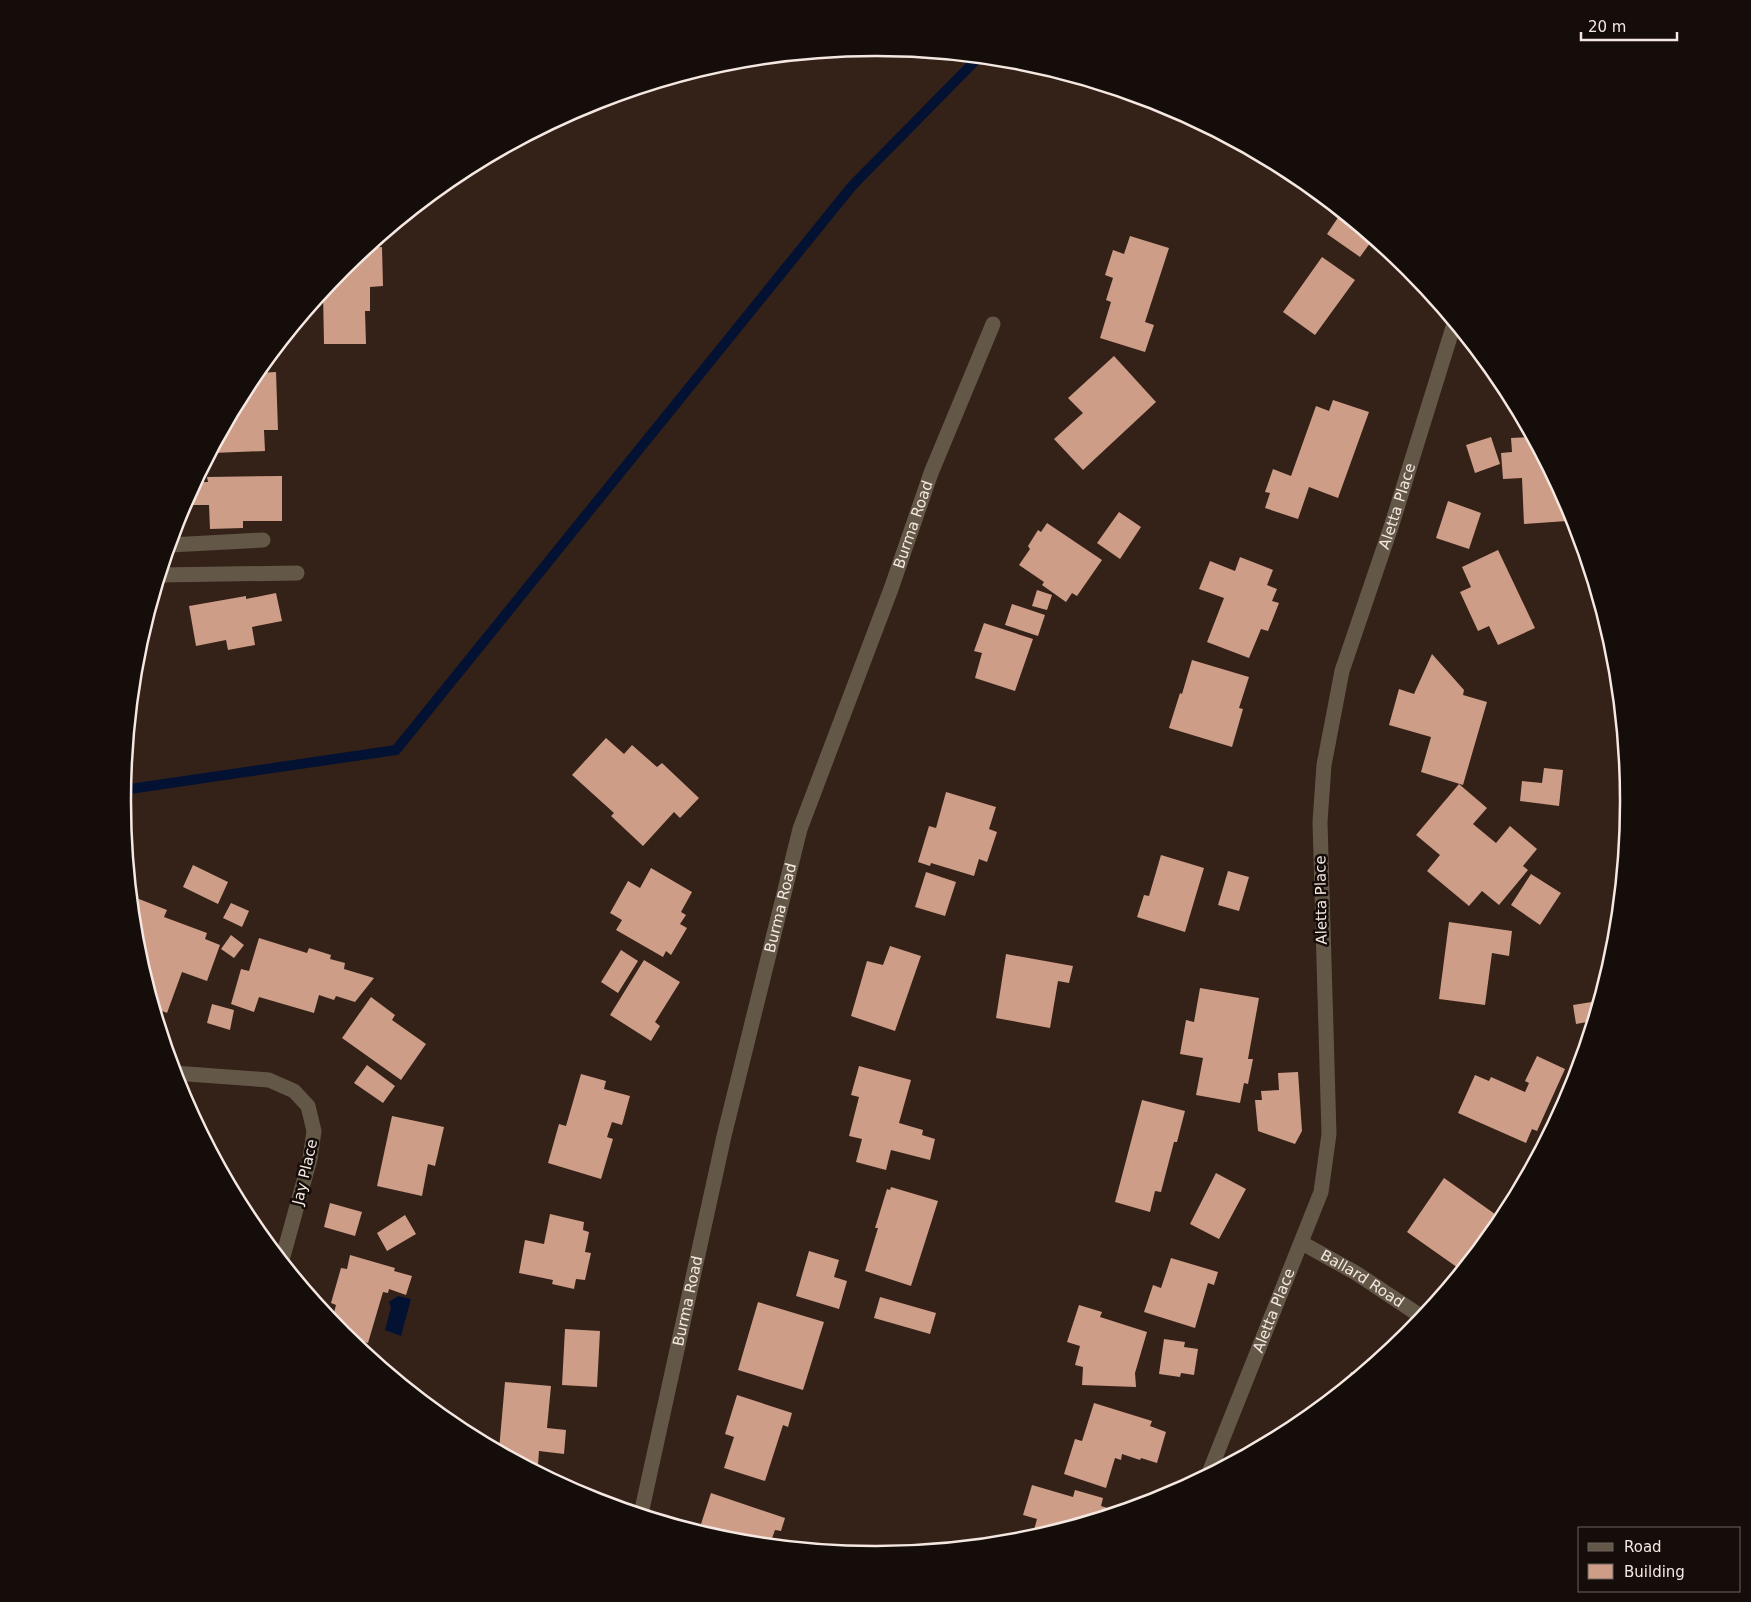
<svg xmlns="http://www.w3.org/2000/svg" width="1751" height="1602" font-family="'DejaVu Sans',sans-serif">
<rect width="100%" height="100%" fill="#342118"/>
<path fill="#031232" d="M398 1296 411 1299 401 1336 385 1330 391 1307 389 1302Z"/>
<g fill="none" stroke-linecap="round" stroke-linejoin="round">
<path stroke="#031232" stroke-width="10" d="M123 790 396 750 852 186 978 58"/>
</g>
<path fill="#ce9d87" d="M1341 213 1373 239 1360 257 1327 234Z
M1130 236 1169 248 1145 322 1154 325 1145 352 1100 338 1111 302 1106 300 1113 278 1105 275 1113 250 1124 254Z
M382 247 383 286 370 287V311H365L366 344H324L323 293 343 268 368 248Z
M1322 257 1355 280 1315 335 1283 312Z
M1114 356 1156 402 1083 470 1054 439 1083 413 1068 398Z
M276 372 278 430H264L265 451 212 453 249 382 257 373Z
M1333 400 1369 412 1338 498 1309 487 1298 519 1265 508 1270 493 1265 492 1273 469 1291 476 1316 406 1329 411Z
M1491 437 1500 464 1475 473 1466 445Z
M1531 437 1566 501 1567 521 1524 524 1522 478 1503 479 1501 453 1512 452 1511 438Z
M282 476V521H243V528L210 529 209 505H192V489L196 482H208L207 477Z
M1448 501 1481 513 1469 549 1436 538Z
M1119 512 1141 527 1120 559 1097 543Z
M1047 523 1102 560 1077 596 1072 593 1066 602 1042 585 1044 582 1019 565 1030 549 1028 546 1038 530 1041 532Z
M1498 550 1535 628 1498 645 1489 626 1478 631 1460 592 1471 587 1462 567Z
M1240 557 1273 570 1267 585 1277 589 1272 601 1279 603 1268 631 1261 629 1249 658 1207 642 1224 598 1199 589 1210 561 1235 571Z
M1037 590 1052 595 1047 610 1032 606Z
M276 593 282 621 252 627 255 645 228 650 226 640 196 646 189 606 246 596V599Z
M1012 604 1045 615 1038 636 1005 625Z
M984 623 1033 639 1015 691 975 678 982 653 974 651Z
M1432 654 1464 690 1463 695 1487 702 1463 785 1421 772 1431 737 1389 725 1399 689 1414 694Z
M1192 660 1249 677 1239 708 1243 709 1232 747 1169 728 1180 693 1182 694Z
M606 738 624 754 632 745 657 767 662 763 699 798 680 818 674 812 643 846 611 816 614 813 572 775Z
M1544 768 1563 770 1559 806 1520 801 1522 781 1542 783Z
M1459 784 1487 808 1473 824 1496 843 1510 826 1537 849 1523 866 1528 870 1499 905 1482 891 1469 906 1427 871 1440 855 1416 835Z
M946 792 996 807 989 829 997 832 987 862 979 859 974 876 931 863 930 866 918 862 929 826 936 828Z
M1161 855 1204 868 1185 932 1137 917 1144 895 1149 896Z
M193 865 228 882 218 904 183 887Z
M651 868 692 892 681 912 686 915 680 924 687 928 671 955 666 951 663 957 616 930 622 920 610 913 628 881 640 888Z
M1228 871 1249 877 1239 911 1218 905Z
M926 872 956 882 945 916 915 907Z
M1531 874 1561 893 1540 925 1511 905Z
M139 899 167 910 164 917 207 933 205 939 220 945 207 981 182 972 167 1013 155 1008 142 968 146 958 139 955 136 948 133 915Z
M231 903 249 911 242 927 223 918Z
M1449 922 1512 931 1509 956 1492 953 1485 1005 1439 999Z
M231 935 244 945 234 958 221 949Z
M259 938 307 953 309 948 331 955 330 959 345 963 344 969 374 978 355 1002 336 996 334 1000 319 995 314 1013 259 997 254 1012 231 1004 241 969 249 971Z
M890 946 921 956 895 1031 851 1016 867 961 883 965Z
M621 950 638 961 618 993 601 982Z
M1006 954 1073 966 1069 983 1058 981 1050 1028 996 1018Z
M644 960 680 982 655 1022 660 1026 651 1041 610 1015Z
M1200 988 1259 998 1248 1059H1253L1248 1084 1244 1083 1240 1103 1196 1095 1203 1058 1180 1054 1186 1020 1194 1022Z
M371 997 395 1015 392 1020 426 1044 401 1080 342 1038Z
M1598 1001 1592 1021 1576 1024 1573 1005Z
M212 1004 234 1010 230 1030 207 1023Z
M1537 1056 1565 1069 1537 1131 1532 1129 1526 1143 1458 1113 1475 1075 1489 1081 1491 1077 1525 1092 1529 1083 1525 1081Z
M367 1065 395 1086 383 1103 354 1083Z
M859 1066 911 1080 899 1123 923 1130 922 1135 935 1139 930 1160 891 1150 886 1170 856 1162 862 1139 849 1136 859 1097 851 1095Z
M1298 1072 1302 1131 1295 1144 1258 1131 1255 1100H1262L1261 1091 1279 1090 1278 1073Z
M581 1074 606 1081 604 1089 630 1096 622 1125 612 1122 607 1137 613 1139 601 1179 548 1163 559 1124 566 1126Z
M1142 1100 1185 1111 1177 1142H1174L1161 1192 1155 1191 1150 1212 1115 1202Z
M392 1116 444 1127 435 1166 428 1164 422 1196 377 1186Z
M1216 1173 1246 1189 1219 1239 1190 1224Z
M1444 1178 1502 1219 1461 1270 1407 1232Z
M891 1187 938 1201 911 1286 865 1271 878 1228H875L887 1189 890 1190Z
M330 1203 362 1212 355 1236 324 1227Z
M550 1214 584 1222 583 1230 589 1232 585 1252 591 1253 585 1280 576 1279 574 1289 552 1284 553 1280 519 1273 525 1240 544 1244Z
M405 1215 416 1234 387 1251 377 1233Z
M809 1251 839 1260 834 1277 847 1281 839 1309 796 1296Z
M350 1255 395 1268 394 1271 412 1276 406 1295 389 1289 388 1293 383 1292 368 1343 346 1337 332 1320 336 1305 331 1303 341 1268 347 1269Z
M1171 1258 1218 1272 1214 1285 1208 1283 1195 1328 1144 1312 1153 1285 1161 1288Z
M880 1297 936 1313 930 1334 874 1318Z
M758 1302 824 1322 803 1390 738 1370Z
M1079 1305 1102 1312 1100 1317 1147 1332 1135 1373 1136 1387 1082 1385 1083 1367 1075 1365 1080 1346 1067 1342Z
M565 1329 600 1331 597 1387 562 1385Z
M1164 1339 1185 1342 1184 1347 1198 1349 1194 1375 1181 1373 1180 1377 1159 1374Z
M1351 1372 1358 1375 1344 1387Z
M505 1382 551 1386 547 1428 566 1430 564 1454 539 1451 538 1465H535V1469L499 1450Z
M737 1395 792 1413 788 1427 783 1425 765 1481 724 1468 734 1437 725 1434Z
M1094 1403 1152 1421 1150 1426 1166 1432 1157 1463 1141 1458 1140 1460 1122 1454 1121 1460 1115 1458 1106 1488 1064 1474 1075 1439 1082 1441Z
M1032 1485 1073 1497 1075 1490 1103 1498 1101 1506 1117 1511 1032 1537 1037 1519 1023 1515Z
M711 1493 785 1518 781 1531 775 1530 770 1544 728 1540 709 1534 711 1528 701 1524Z"/>
<g fill="none" stroke-linecap="round" stroke-linejoin="round">
<g stroke="#635847" stroke-width="15">
<path d="M170 545 263 540"/>
<path d="M160 575 297 573"/>
<path d="M174 1073 269 1080 294 1091 308 1106 314 1131 310 1159 282 1260"/>
<path id="s1" d="M1302 1243 1356 1273 1422 1317"/>
<path id="s2" d="M1209 1473 1321 1192 1329 1134 1320 822 1324 765 1342 671 1392 524 1454 324"/>
<path id="s3" d="M641 1514 724 1136 800 829 891 589 931 473 993 324"/>
</g>
</g>
<g text-anchor="middle" dominant-baseline="central" stroke-width="5" stroke-linejoin="round" paint-order="stroke">
<g font-size="15" fill="#f5e8e2" stroke="#150d09">
<text stroke="none"><textPath href="#s2" startOffset="1000">Aletta Place</textPath></text>
<text stroke="none"><textPath href="#s3" startOffset="1028">Burma Road</textPath></text>
<text transform="translate(1321 900) rotate(-91)">Aletta Place</text>
<text stroke="none"><textPath href="#s3" startOffset="622">Burma Road</textPath></text>
<text transform="translate(305 1172) rotate(-77)">Jay Place</text>
<text stroke="none"><textPath href="#s1" startOffset="70">Ballard Road</textPath></text>
<text stroke="none"><textPath href="#s3" startOffset="218">Burma Road</textPath></text>
<text stroke="none"><textPath href="#s2" startOffset="175">Aletta Place</textPath></text>
</g>
</g>
<path d="M0 0H1751V1602H0ZM875 56H876A744 744 0 0 1 1620 800V802A744 744 0 0 1 876 1546H875A744 744 0 0 1 131 802V800A744 744 0 0 1 875 56Z" fill="#150d09" fill-rule="evenodd"/>
<path fill="none" stroke="#f5e8e2" stroke-width="2.5" d="M875 56H876A744 744 0 0 1 1620 800V802A744 744 0 0 1 876 1546H875A744 744 0 0 1 131 802V800A744 744 0 0 1 875 56Z"/>
<rect x="1578" y="1527" width="162" height="65" fill="#150d09" stroke="#6f6560"/>
<rect x="1588" y="1543" width="25" height="8" fill="#635847" stroke="#6f6560"/>
<text x="1624" y="1552" font-size="15" fill="#f5e8e2">Road</text>
<rect x="1588" y="1564" width="25" height="15" fill="#ce9d87" stroke="#6f6560"/>
<text x="1624" y="1577" font-size="15" fill="#f5e8e2">Building</text>
<path d="M1581 32v8h96v-8" fill="none" stroke="#f5e8e2" stroke-width="2.5"/>
<text x="1588" y="32" font-size="15" fill="#f5e8e2" stroke="#150d09" stroke-width="4" paint-order="stroke">20 m</text>
</svg>
